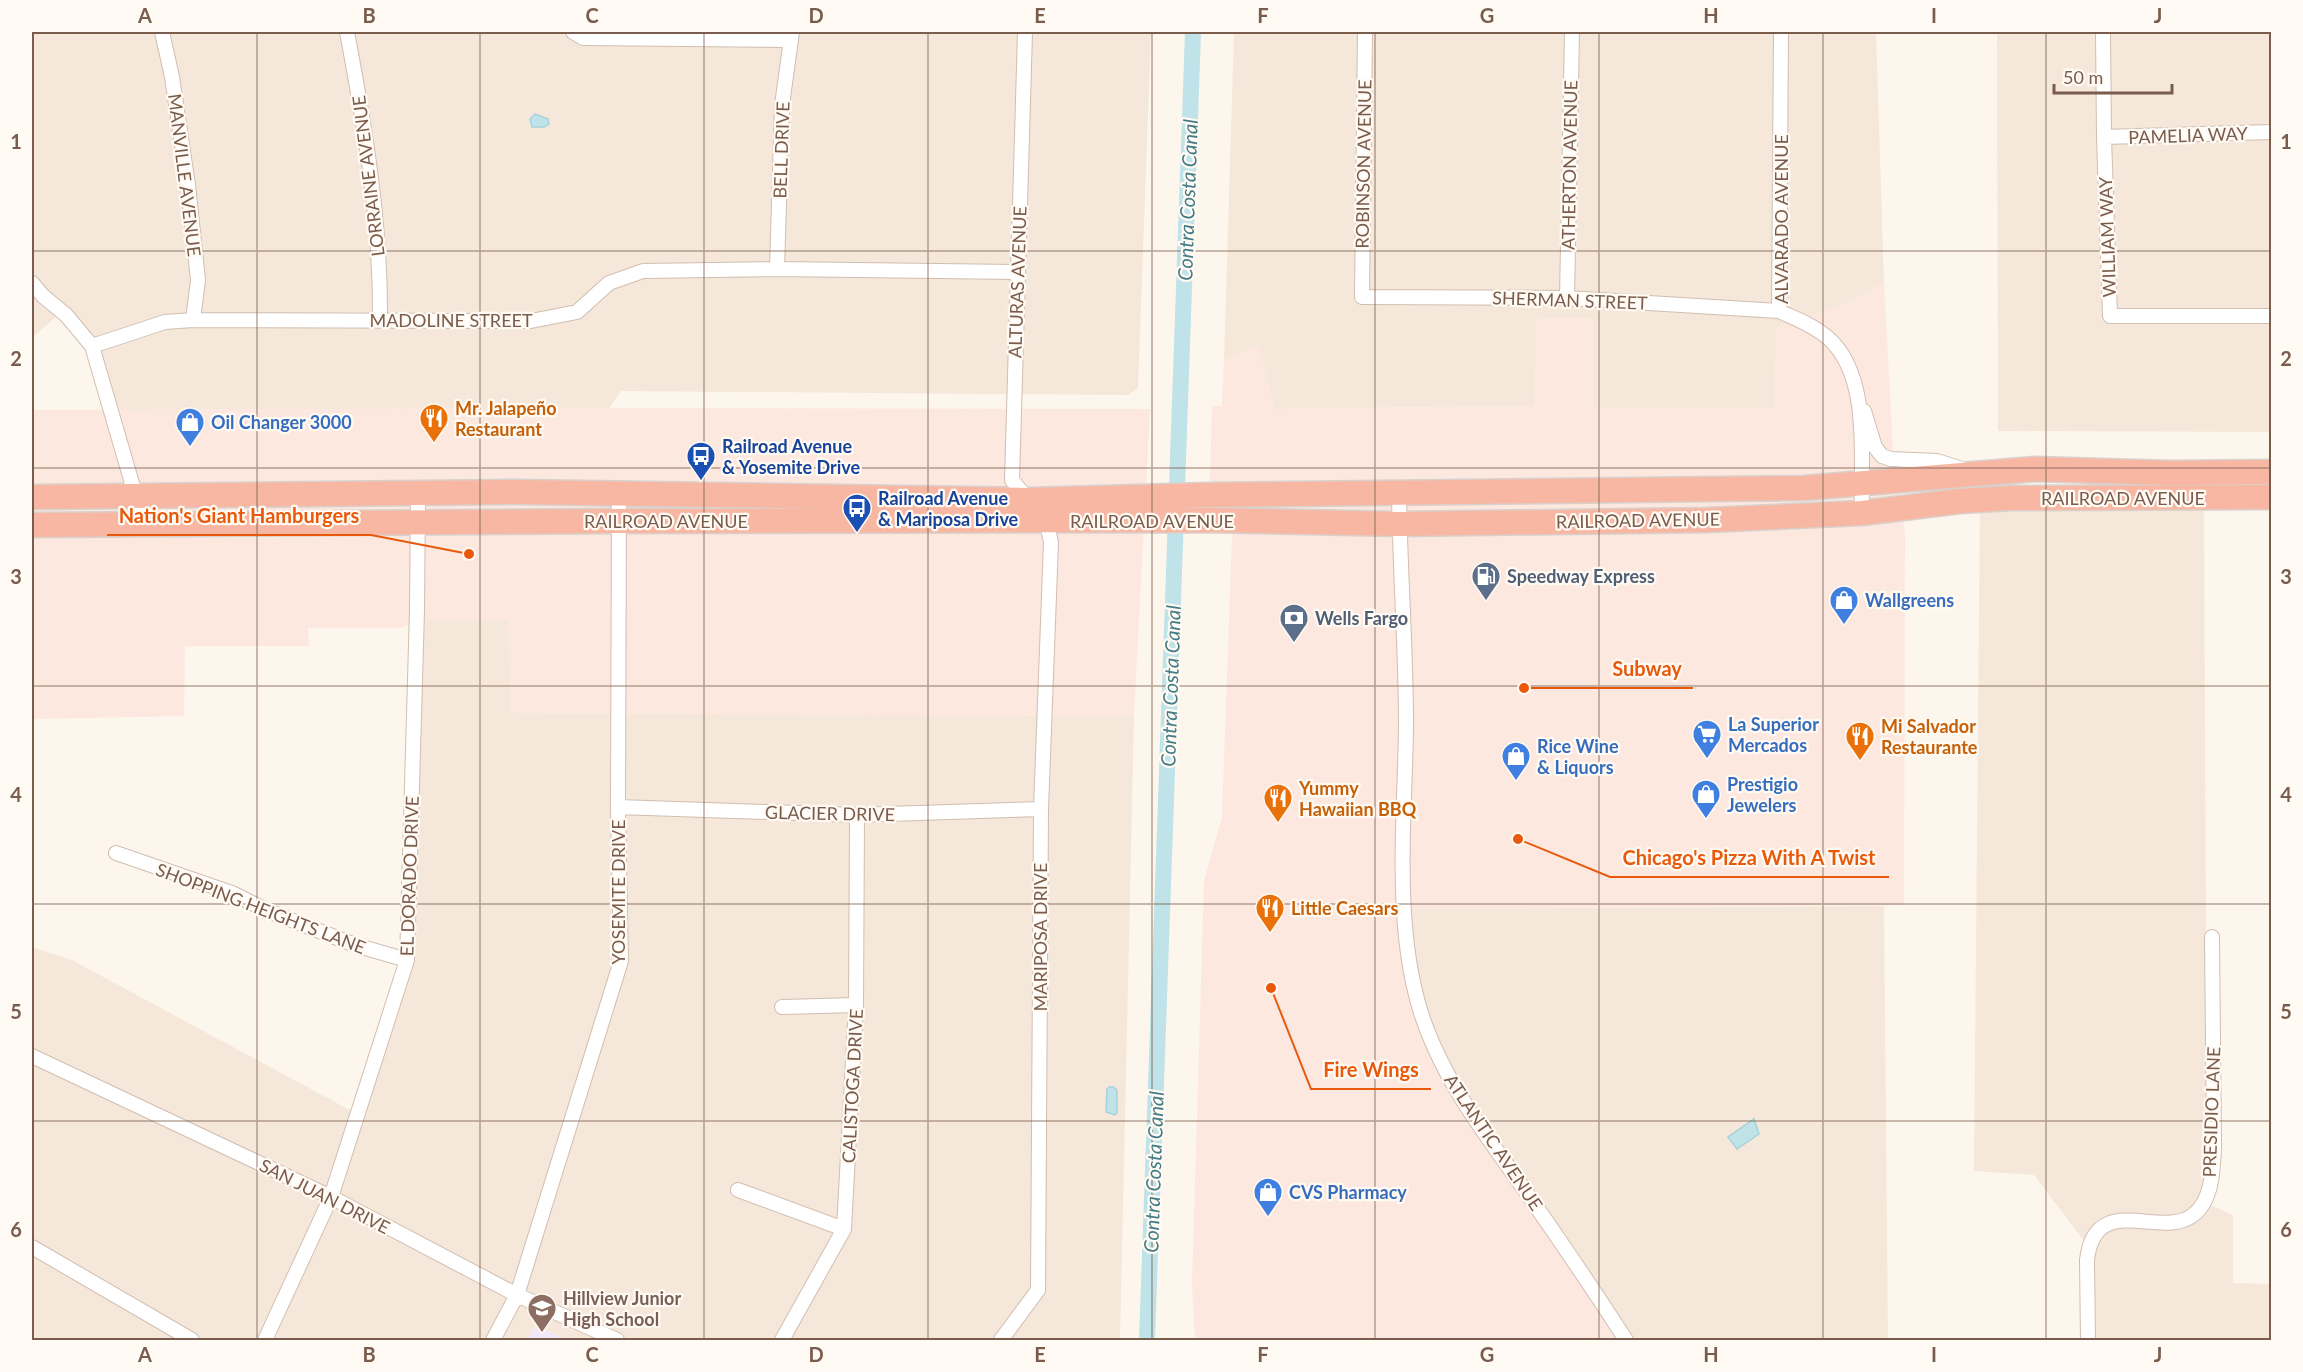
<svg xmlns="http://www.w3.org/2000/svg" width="2303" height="1372" font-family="Lato,sans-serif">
<rect width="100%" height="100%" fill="#fdf6ec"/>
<path fill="#f5e8da" d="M32 32H1151L1138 388 1128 395 621 391 609 408 116 410 98 352 66 308 32 338Z
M1234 32H1876L1884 283 1839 307 1777 327 1774 408H1593V319L1537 318 1535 406 1274 409 1258 347 1224 360Z
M1997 32H2271V432L1998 431Z
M2204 502 2207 1158 2202 1201 2233 1215V1283L2271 1284V1340H2086L2084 1241 2034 1175 1974 1171 1980 503Z
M421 620H509L511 713 1134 716 1120 1340H567L536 1326 527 1340H32V947L72 960 357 1114 407 960Z
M1884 906 1888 1340H1630L1457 1097 1426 1026 1400 909Z"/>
<path fill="#fde8e0" d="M1884 283 1893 449 1905 533 1904 905 1401 909 1407 969 1457 1097 1630 1340H1195L1192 1283 1204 881 1222 817 1232 534 1210 479 1212 406H1222L1224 360 1258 346 1274 409 1534 406 1537 318H1593V408H1773L1777 326 1839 307Z
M609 408 1150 409 1134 716 510 713 508 620H421L399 628H308L309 646H185L184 716 32 719V410Z"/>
<path fill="#f3e8fa" d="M536 1326 567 1340H527Z"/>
<path fill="#bfe3e8" stroke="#a5d3da" stroke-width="1.5" d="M535 114 548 119 549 124 544 127H532L530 119Z
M1109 1087H1114L1117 1091V1113L1115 1115 1106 1112 1107 1089Z
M1754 1119 1759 1134 1737 1149 1728 1137Z"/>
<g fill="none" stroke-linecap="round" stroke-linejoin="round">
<path stroke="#bfe3e8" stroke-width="16" d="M1147 1340 1193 32"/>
<g stroke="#d1beb0" stroke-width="16">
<path id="street" d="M162 32 172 77 188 185 198 280 193 320
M347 32C365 127 381 223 380 321
M573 32 583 38 791 40
M1025 32 1012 480 1030 502
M1365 32 1362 297 1567 298 1779 311
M1781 32 1779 311C1796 319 1813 325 1827 337 1872 375 1860 460 1862 513
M2103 32 2104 137 2110 316H2272
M2104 137 2272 132
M777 269 782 105 792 32
M32 283 43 296 66 315 92 346 136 497 141 525
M1567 298 1572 32
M92 346 165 322 193 320 531 321 577 312 609 283 643 271 777 269 1017 272
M1864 411 1875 447 1882 456 1891 459 1937 461 1962 469
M1399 494C1400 571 1406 649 1406 726 1405 827 1390 948 1432 1042 1455 1096 1491 1142 1524 1189 1559 1239 1593 1289 1626 1340
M618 807 857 815 1041 809
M116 853 232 893 268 911 355 945 407 960
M782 1007 856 1005
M32 1056 331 1197 517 1295 617 1340
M738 1190 844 1229
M32 1247 192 1340
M265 1340 331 1197 407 960 417 610 418 493
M493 1340 517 1295 621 961 618 807 619 493
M782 1340 844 1229 856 1005 857 815
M1001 1340 1038 1290 1041 809 1051 542 1046 521 1042 517
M2088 1340 2087 1260C2095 1190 2161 1240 2193 1215 2213 1200 2213 1168 2214 1146L2212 937"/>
</g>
<g stroke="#dad1cd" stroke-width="27">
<path id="highway" d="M32 497 519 492 1028 500 1208 495 1804 488 2035 469 2170 473 2272 472
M32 525 619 521 1211 520 1399 524 1707 520 1862 513 1960 501 2012 498 2272 497"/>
</g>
<use href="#street" stroke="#fff" stroke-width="14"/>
<use href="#highway" stroke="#f7b7a3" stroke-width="24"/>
</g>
<path fill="none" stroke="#7a5c4d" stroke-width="1.5" stroke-opacity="0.55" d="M257 32V1340M480 32V1340M704 32V1340M928 32V1340M1152 32V1340M1375 32V1340M1599 32V1340M1823 32V1340M2046 32V1340M32 251H2272M32 468H2272M32 686H2272M32 904H2272M32 1121H2272"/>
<defs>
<g id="restaurant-pin" transform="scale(1.5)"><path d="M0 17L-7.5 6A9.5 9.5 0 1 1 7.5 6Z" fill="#e8710a" stroke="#fffaf3"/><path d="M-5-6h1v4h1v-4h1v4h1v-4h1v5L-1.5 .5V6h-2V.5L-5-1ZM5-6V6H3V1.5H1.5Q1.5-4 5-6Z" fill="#fff"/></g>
<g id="shop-pin" transform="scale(1.5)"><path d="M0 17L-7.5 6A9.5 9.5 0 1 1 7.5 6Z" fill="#3f7fe0" stroke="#fffaf3"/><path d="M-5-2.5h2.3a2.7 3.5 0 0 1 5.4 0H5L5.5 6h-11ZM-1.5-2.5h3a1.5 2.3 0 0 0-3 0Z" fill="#fff"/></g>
<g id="bus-pin" transform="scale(1.5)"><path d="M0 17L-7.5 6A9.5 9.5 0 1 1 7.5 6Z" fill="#1a4fb4" stroke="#fffaf3"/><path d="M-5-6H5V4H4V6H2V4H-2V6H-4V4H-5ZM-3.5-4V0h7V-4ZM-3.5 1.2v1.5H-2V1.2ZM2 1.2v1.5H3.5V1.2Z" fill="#fff"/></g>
<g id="fuel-pin" transform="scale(1.5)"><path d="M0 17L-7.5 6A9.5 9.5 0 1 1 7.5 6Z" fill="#5c6f8a" stroke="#fffaf3"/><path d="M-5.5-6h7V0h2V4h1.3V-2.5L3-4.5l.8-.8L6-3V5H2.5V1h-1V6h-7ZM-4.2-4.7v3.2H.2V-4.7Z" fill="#fff"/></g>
<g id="bank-pin" transform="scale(1.5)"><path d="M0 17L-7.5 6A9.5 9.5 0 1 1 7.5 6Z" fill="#5c6f8a" stroke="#fffaf3"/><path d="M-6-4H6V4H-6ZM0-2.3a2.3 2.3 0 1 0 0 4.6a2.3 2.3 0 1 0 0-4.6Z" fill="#fff"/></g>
<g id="supermarket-pin" transform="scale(1.5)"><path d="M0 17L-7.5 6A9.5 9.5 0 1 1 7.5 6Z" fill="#3f7fe0" stroke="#fffaf3"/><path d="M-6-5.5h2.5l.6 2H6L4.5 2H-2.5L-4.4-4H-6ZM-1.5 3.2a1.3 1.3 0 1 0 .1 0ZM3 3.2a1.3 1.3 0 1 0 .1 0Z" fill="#fff"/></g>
<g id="school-pin" transform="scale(1.5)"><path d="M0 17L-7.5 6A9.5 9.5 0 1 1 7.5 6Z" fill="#8d6e63" stroke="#fffaf3"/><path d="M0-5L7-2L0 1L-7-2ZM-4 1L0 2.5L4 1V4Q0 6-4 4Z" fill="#fff"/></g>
</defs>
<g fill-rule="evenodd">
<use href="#restaurant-pin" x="434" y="418"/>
<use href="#shop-pin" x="190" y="422"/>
<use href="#bus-pin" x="701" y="456"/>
<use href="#bus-pin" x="857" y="508"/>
<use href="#fuel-pin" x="1486" y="576"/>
<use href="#shop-pin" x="1844" y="600"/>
<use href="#bank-pin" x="1294" y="618"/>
<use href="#supermarket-pin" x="1707" y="734"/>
<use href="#restaurant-pin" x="1860" y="736"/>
<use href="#shop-pin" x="1516" y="756"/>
<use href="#shop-pin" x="1706" y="794"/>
<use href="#restaurant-pin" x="1278" y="798"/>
<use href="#restaurant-pin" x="1270" y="908"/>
<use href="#shop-pin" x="1268" y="1192"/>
<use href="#school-pin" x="542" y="1308"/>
</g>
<g text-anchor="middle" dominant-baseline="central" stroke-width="4.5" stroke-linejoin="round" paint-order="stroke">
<g font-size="18" fill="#7a5c4d" stroke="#fffaf3">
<text transform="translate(2188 135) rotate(-2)">PAMELIA WAY</text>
<text transform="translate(781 150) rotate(-88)">BELL DRIVE</text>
<text transform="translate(1363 164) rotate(-89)">ROBINSON AVENUE</text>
<text transform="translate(1569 165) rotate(-89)">ATHERTON AVENUE</text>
<text transform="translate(185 175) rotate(83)">MANVILLE AVENUE</text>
<text transform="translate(368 176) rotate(-97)">LORRAINE AVENUE</text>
<text transform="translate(1781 219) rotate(-90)">ALVARADO AVENUE</text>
<text transform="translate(2107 237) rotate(-92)">WILLIAM WAY</text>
<text transform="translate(1017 282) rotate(-88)">ALTURAS AVENUE</text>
<text transform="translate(1570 300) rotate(2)">SHERMAN STREET</text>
<text x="451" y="320">MADOLINE STREET</text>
<text x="2123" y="498">RAILROAD AVENUE</text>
<text transform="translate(1638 520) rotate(-1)">RAILROAD AVENUE</text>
<text x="666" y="521">RAILROAD AVENUE</text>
<text x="1152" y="521">RAILROAD AVENUE</text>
<text transform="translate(830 813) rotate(1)">GLACIER DRIVE</text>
<text transform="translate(409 876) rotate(-88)">EL DORADO DRIVE</text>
<text transform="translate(618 892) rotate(-90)">YOSEMITE DRIVE</text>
<text transform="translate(261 908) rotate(21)">SHOPPING HEIGHTS LANE</text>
<text transform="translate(1040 937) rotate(-90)">MARIPOSA DRIVE</text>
<text transform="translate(852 1086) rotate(-87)">CALISTOGA DRIVE</text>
<text transform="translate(2211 1112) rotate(-88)">PRESIDIO LANE</text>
<text transform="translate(1494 1142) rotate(56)">ATLANTIC AVENUE</text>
<text transform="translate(325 1196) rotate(27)">SAN JUAN DRIVE</text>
</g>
<g font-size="18" font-weight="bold" fill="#c56008" stroke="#fffaf3" text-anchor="start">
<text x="455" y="408">Mr. Jalapeño<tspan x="455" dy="21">Restaurant</tspan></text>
<text x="1881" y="726">Mi Salvador<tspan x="1881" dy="21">Restaurante</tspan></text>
<text x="1299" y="788">Yummy<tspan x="1299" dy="21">Hawaiian BBQ</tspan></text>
<text x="1291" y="908">Little Caesars</text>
</g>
<g font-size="18" font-weight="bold" fill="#366cbe" stroke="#fffaf3" text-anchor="start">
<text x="211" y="422">Oil Changer 3000</text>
<text x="1865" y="600">Wallgreens</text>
<text x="1728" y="724">La Superior<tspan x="1728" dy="21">Mercados</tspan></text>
<text x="1537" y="746">Rice Wine<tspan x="1537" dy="21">&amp; Liquors</tspan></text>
<text x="1727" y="784">Prestigio<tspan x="1727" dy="21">Jewelers</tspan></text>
<text x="1289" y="1192">CVS Pharmacy</text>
</g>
<g font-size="18" font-weight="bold" fill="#164399" stroke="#fffaf3" text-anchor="start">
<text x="722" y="446">Railroad Avenue<tspan x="722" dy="21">&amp; Yosemite Drive</tspan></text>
<text x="878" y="498">Railroad Avenue<tspan x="878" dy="21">&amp; Mariposa Drive</tspan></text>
</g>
<g font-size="18" font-weight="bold" fill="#4e5e75" stroke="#fffaf3" text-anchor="start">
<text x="1507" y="576">Speedway Express</text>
<text x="1315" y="618">Wells Fargo</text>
</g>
<g font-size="18" font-weight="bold" fill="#785e54" stroke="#fffaf3" text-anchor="start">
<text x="563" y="1298">Hillview Junior<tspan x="563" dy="21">High School</tspan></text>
</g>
<g font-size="20" font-style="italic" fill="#437c86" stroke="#fffaf3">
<text transform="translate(1187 200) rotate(-88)">Contra Costa Canal</text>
<text transform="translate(1170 686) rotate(-88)">Contra Costa Canal</text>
<text transform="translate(1153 1172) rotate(-88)">Contra Costa Canal</text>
</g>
</g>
<path fill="none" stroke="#e8590c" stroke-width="2" d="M469 554L371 535H107M1524 688L1600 688H1693M1518 839L1610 877H1889M1271 988L1311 1089H1431"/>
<g fill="#e8590c" stroke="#fffaf3" stroke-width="2">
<circle cx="469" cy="554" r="6"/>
<circle cx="1524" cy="688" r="6"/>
<circle cx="1518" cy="839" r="6"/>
<circle cx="1271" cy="988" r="6"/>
</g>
<g font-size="20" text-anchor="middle" font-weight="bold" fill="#e8590c" stroke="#fffaf3" stroke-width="4.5" stroke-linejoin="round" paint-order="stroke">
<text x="239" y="523">Nation's Giant Hamburgers</text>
<text x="1647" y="676">Subway</text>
<text x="1749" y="865">Chicago's Pizza With A Twist</text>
<text x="1371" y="1077">Fire Wings</text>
</g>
<rect width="2303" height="1372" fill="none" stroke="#fffaf3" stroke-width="66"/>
<path d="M2054 84v9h118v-9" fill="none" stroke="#7a5c4d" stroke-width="3"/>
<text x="2063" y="84" font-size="18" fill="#7a5c4d" stroke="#fffaf3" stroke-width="4.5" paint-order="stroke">50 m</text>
<rect x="33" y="33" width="2237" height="1306" fill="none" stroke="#7a5c4d" stroke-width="2"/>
<g font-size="20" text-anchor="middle" font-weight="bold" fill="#7a5c4d">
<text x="145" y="23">A</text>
<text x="369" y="23">B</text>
<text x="592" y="23">C</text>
<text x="816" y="23">D</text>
<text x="1040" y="23">E</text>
<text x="1263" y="23">F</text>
<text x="1487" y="23">G</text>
<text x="1711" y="23">H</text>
<text x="1934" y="23">I</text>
<text x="2158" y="23">J</text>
<text x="16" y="149">1</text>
<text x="2286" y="149">1</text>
<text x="16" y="366">2</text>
<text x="2286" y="366">2</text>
<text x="16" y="584">3</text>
<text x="2286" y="584">3</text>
<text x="16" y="802">4</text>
<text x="2286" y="802">4</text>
<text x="16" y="1019">5</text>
<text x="2286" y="1019">5</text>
<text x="16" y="1237">6</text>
<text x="2286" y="1237">6</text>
<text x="145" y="1362">A</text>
<text x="369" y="1362">B</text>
<text x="592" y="1362">C</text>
<text x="816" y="1362">D</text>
<text x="1040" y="1362">E</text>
<text x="1263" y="1362">F</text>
<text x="1487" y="1362">G</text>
<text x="1711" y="1362">H</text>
<text x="1934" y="1362">I</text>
<text x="2158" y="1362">J</text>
</g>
</svg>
